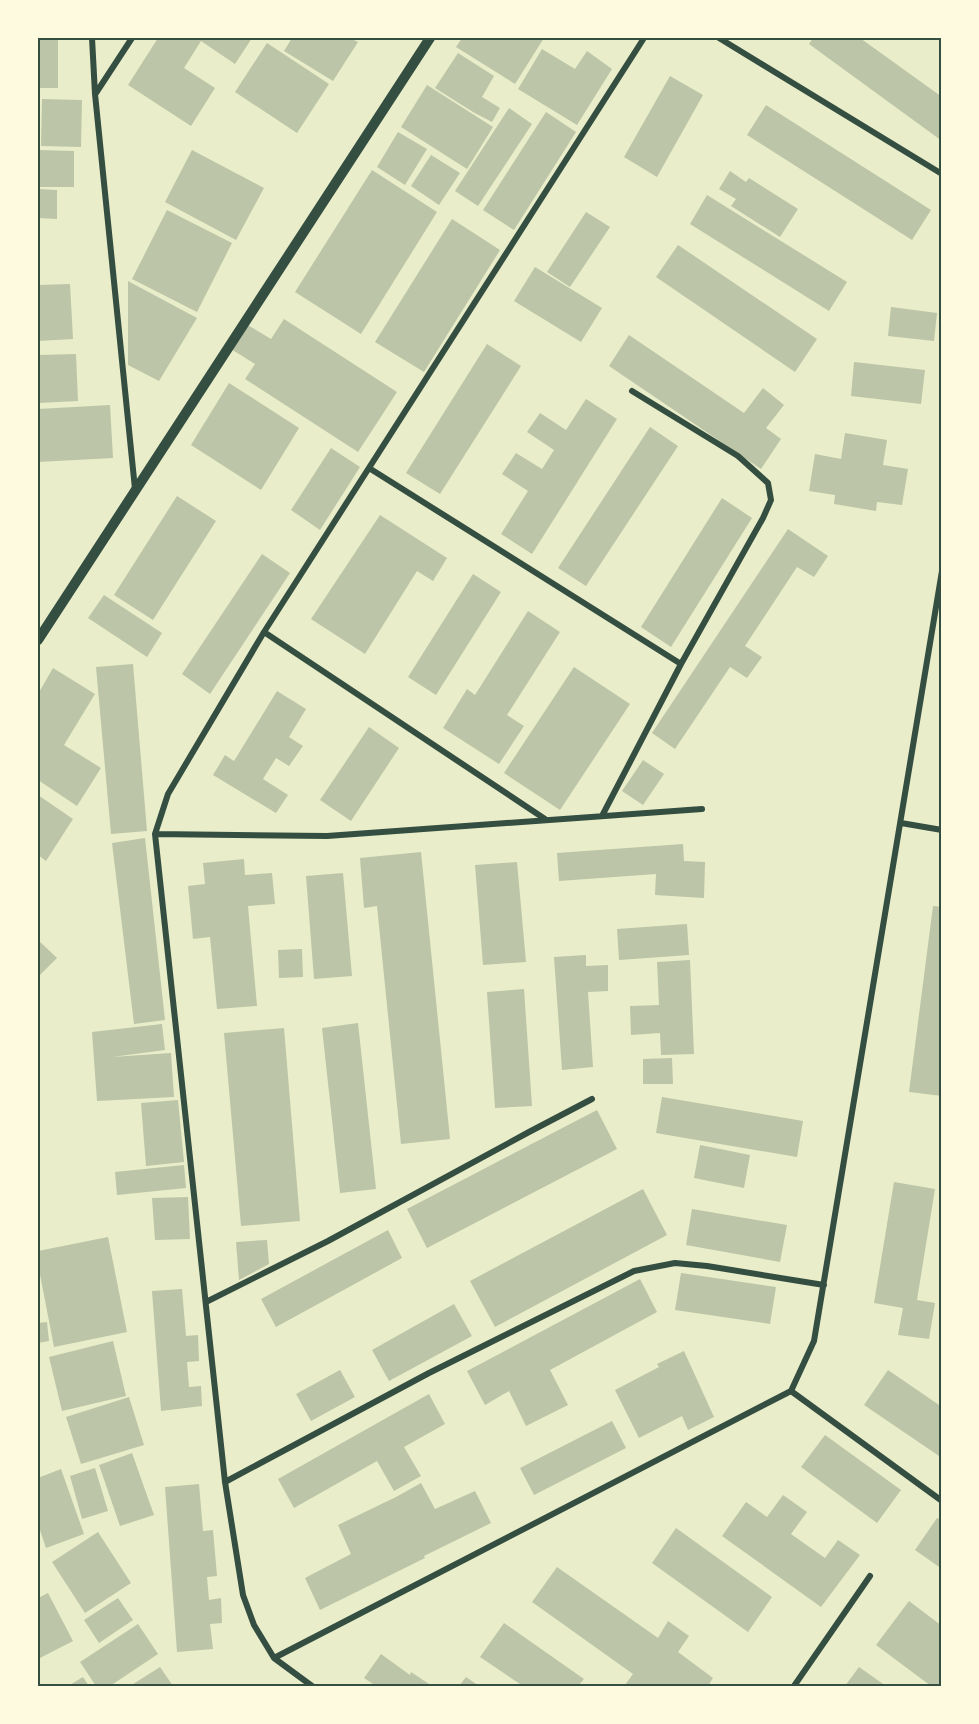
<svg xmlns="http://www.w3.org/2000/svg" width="979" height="1724" font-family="Roboto,sans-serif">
<rect width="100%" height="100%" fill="#e9edc9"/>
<path fill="#bcc5a7" d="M38 38H58V88H38Z
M158 38H252L235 64 201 41 184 68 215 88 191 126 128 85Z
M292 38H350L358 42 333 81 284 51Z
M462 38H544L515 84 456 47Z
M813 38H860L942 97V141L809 44Z
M267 43 329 84 297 133 235 92Z
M542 49 575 69 587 51 612 69 577 125 518 89Z
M458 53 494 76 482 97 500 108 492 122 473 112 435 88Z
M670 76 703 95 657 177 624 157Z
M427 85 493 127 467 169 401 127Z
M42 99 82 100 81 147 41 146Z
M766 105 931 210 912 240 747 135Z
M509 108 532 124 478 206 455 191Z
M546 112 576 132 514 230 483 210Z
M398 132 427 149 405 185 377 167Z
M38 150 74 151V187H38Z
M192 150 264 188 236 240 165 202Z
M431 155 460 173 439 205 411 186Z
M372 170 437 212 361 334 295 292Z
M730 171 746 182 749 178 798 209 780 237 731 206 736 199 719 189Z
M38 189 57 190V219L38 218Z
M707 195 847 282 829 311 690 224Z
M167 210 232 243 197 312 132 279Z
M586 212 610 227 570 287 547 272Z
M452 219 500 250 424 372 375 342Z
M678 245 817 339 795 372 656 277Z
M535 267 602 308 581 342 514 301Z
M128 281 197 318 159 381 128 365Z
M70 284 73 339 38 341V285Z
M891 307 937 313 934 341 888 336Z
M284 319 397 392 358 452 245 379 255 364 231 349 246 324 271 339Z
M629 335 744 413 763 388 784 405 766 428 781 439 761 469 609 366Z
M487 344 521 366 440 494 406 473Z
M76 354 78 401 38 403V355Z
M854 362 925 370 921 404 851 396Z
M229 383 299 428 261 490 191 445Z
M586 399 617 419 532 554 501 534 528 491 502 474 516 453 542 469 554 450 527 432 540 413 566 430Z
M110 405 113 458 38 462V409Z
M650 427 678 446 586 586 558 568Z
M845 433 887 440 883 465 908 469 902 505 877 502 876 511 834 504 835 495 809 491 815 454 841 459Z
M331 448 360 467 320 530 291 510Z
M177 496 216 521 153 620 114 595Z
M722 498 752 518 671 647 641 627Z
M380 515 447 558 433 581 417 571 365 654 311 619Z
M788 529 828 556 814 577 797 567 745 646 762 657 747 678 730 667 675 749 652 733Z
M262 554 290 573 210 694 182 674Z
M473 574 501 592 436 695 408 677Z
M104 595 162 633 147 657 88 618Z
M528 611 560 632 507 715 524 726 499 764 443 728 467 689 475 695Z
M133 664 147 831 111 834 96 667Z
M574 667 630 704 560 810 504 773Z
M53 668 95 694 64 745 101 768 77 806 38 780V694Z
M277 691 306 709 289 737 303 746 289 766 276 758 263 779 288 795 276 813 213 775 225 755 234 761Z
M369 727 399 748 351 821 320 800Z
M643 760 664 774 643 805 622 791Z
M38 795 73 819 46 861 38 855Z
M145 838 165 1020 134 1024 112 843Z
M683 844 684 861 705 862 704 898 655 895 656 874 559 881 557 853Z
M421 852 450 1139 401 1144 377 906 364 908 360 858Z
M244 859 245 875 272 873 275 904 248 906 257 1006 217 1009 210 937 193 939 188 886 205 884 203 863Z
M517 862 526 962 483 965 475 865Z
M343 873 352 976 314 979 306 876Z
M933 906 942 907V1096L909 1092Z
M687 924 689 955 619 960 617 929Z
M38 940 57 958 38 977Z
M302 949 303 977 279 978 278 950Z
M586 955V966L608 965V991L588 992 593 1067 562 1070 554 957Z
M690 960 694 1054 661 1055 660 1033 631 1035 630 1006 659 1005 657 962Z
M524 989 532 1106 495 1108 487 992Z
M358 1023 376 1189 340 1193 322 1028Z
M162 1024 165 1050 112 1057 171 1053 174 1097 97 1101 92 1032Z
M284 1028 300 1221 241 1226 224 1033Z
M672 1058 673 1084H643V1059Z
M662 1097 803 1121 797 1157 656 1133Z
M178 1100 184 1162 146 1166 141 1103Z
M597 1110 617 1149 427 1248 407 1209Z
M700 1145 750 1155 744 1188 694 1178Z
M184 1165 186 1188 117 1195 115 1172Z
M894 1182 935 1189 917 1300 935 1303 929 1339 898 1335 903 1308 874 1303Z
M643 1189 667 1235 495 1327 470 1281Z
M188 1197 190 1239 155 1240 152 1198Z
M692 1209 787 1225 780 1262 686 1245Z
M388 1230 402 1258 276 1327 261 1299Z
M108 1237 127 1332 54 1347 38 1264V1251Z
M267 1240 269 1264 239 1280 236 1242Z
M681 1273 776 1287 770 1324 675 1310Z
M640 1279 657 1312 550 1370 568 1405 526 1426 509 1391 485 1405 467 1371Z
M182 1289 186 1336 198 1335 199 1361 187 1362 189 1387 201 1386 202 1406 161 1411 152 1291Z
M454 1304 472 1336 389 1381 372 1350Z
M47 1322 49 1341 38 1343V1323Z
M113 1341 126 1396 62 1411 49 1357Z
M684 1351 714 1417 688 1430 682 1416 639 1438 615 1390 659 1367 657 1364Z
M340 1370 355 1397 311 1421 296 1394Z
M888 1370 942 1407V1458L864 1405Z
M429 1394 445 1424 404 1447 421 1476 394 1491 377 1461 294 1508 278 1479Z
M129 1397 144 1445 81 1464 66 1417Z
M612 1421 626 1448 534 1495 520 1468Z
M825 1435 901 1490 877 1523 801 1467Z
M132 1453 154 1515 120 1526 99 1465Z
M95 1468 108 1511 82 1519 70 1476Z
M61 1469 84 1534 46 1548 38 1524V1478Z
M421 1483 435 1509 475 1491 491 1523 424 1556 425 1558 320 1610 305 1578 351 1554 338 1525 396 1497Z
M199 1484 203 1531 213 1530 217 1576 207 1577 209 1600 221 1598 222 1623 210 1624 213 1649 177 1652 165 1487Z
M783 1495 807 1512 791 1534 825 1558 838 1540 860 1555 821 1607 722 1536 746 1502 767 1517Z
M937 1518 942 1520V1569L915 1550Z
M676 1528 772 1597 748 1632 652 1563Z
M98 1532 131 1583 85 1613 52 1562Z
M557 1567 658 1638 668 1621 689 1636 678 1652 713 1678 708 1686H627L625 1685 633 1674 532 1602Z
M48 1593 73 1641 38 1659V1598Z
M118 1598 133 1620 99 1643 84 1620Z
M909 1601 942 1626V1686H931L876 1645Z
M504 1623 584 1679 578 1686H523L480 1657Z
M138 1624 158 1654 110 1686H96L80 1662Z
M381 1654 410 1675 411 1672 432 1686H376L364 1678Z
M160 1667 173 1686H130Z
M859 1667 886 1686H845Z
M83 1677 89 1686H68Z
M466 1677 479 1686H459Z"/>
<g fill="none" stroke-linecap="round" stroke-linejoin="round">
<path stroke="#344e41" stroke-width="6" d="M92 38 95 94 135 489
M719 38 942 174
M96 93 132 38
M369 468 681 664
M264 632 545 819
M602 816 681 664 763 518 771 500 768 483 738 456 632 391
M901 823 942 830
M155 834 327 836 702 809
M206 1302 328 1241 529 1132 592 1099
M791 1391 942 1501
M225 1482 429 1373 634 1271 675 1263 707 1266 824 1285
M274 1658 791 1391 814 1341 942 571
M312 1686 274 1658 254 1625 243 1595 225 1482 155 834 168 794 264 632 644 38
M794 1686 870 1576"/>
<path stroke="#344e41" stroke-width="10" d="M38 640 430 38"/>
</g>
<rect width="979" height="1724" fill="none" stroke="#fefae0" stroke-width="78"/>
<rect x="39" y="39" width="901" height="1646" fill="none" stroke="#344e41" stroke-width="2"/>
</svg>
